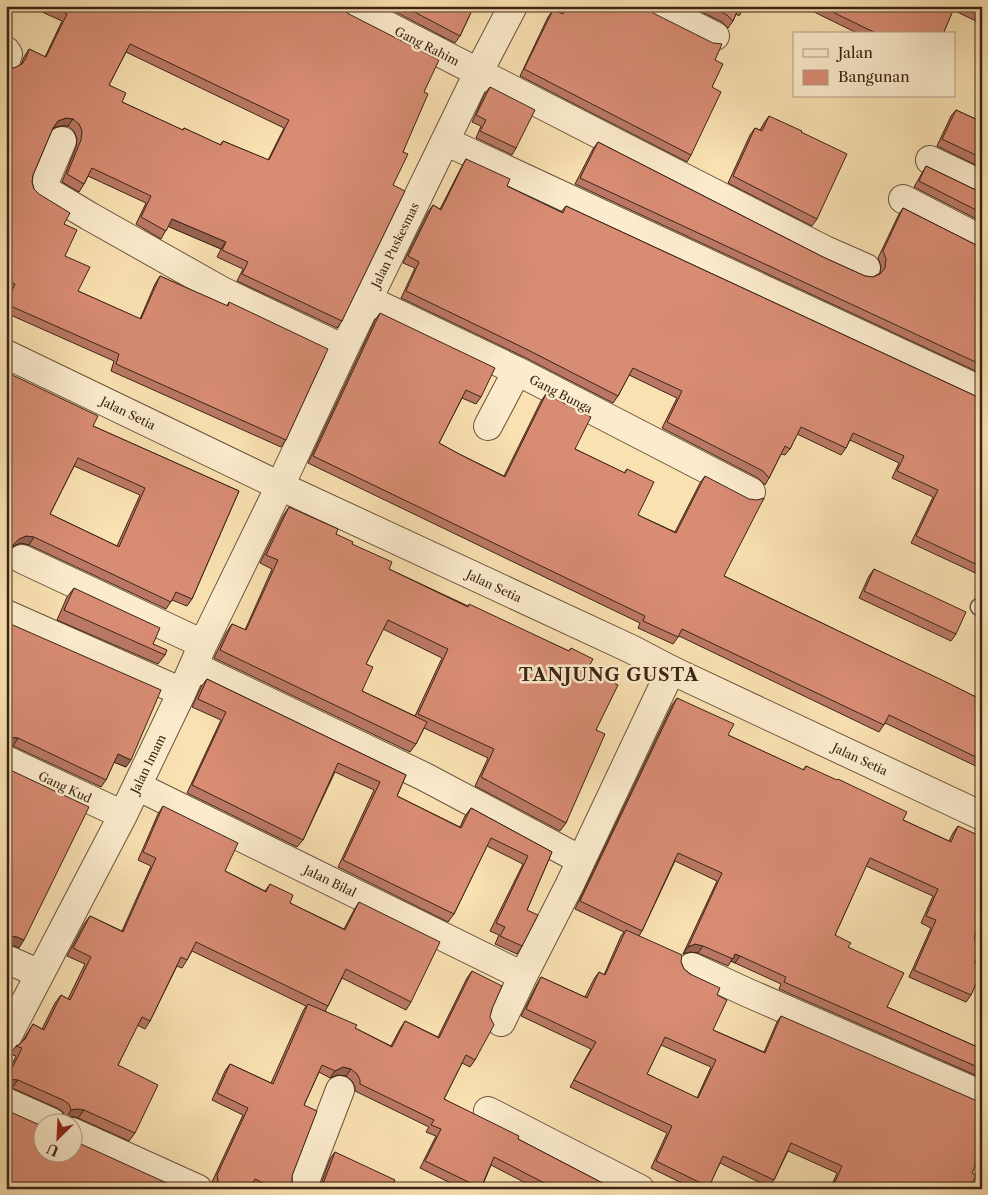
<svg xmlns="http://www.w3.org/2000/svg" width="988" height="1195" font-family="'Libre Caslon Text',serif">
<rect width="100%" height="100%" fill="#fae1b2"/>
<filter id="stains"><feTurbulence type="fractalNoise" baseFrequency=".004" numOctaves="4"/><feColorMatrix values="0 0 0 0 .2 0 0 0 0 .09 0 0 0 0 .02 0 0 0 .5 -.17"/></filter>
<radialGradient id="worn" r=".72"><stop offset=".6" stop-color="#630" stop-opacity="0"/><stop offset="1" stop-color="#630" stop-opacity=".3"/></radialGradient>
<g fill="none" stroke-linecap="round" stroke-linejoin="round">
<g stroke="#6b533c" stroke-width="19">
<path id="service" d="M979 607 982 608"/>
</g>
<g stroke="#6b533c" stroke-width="30">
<path id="minor" d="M349 6 825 250 866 268
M655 6 715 36
M6 51 8 54 6 60
M62 141 42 188 89 216 222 291 344 349
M445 141 982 391
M930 160 982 185
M903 199 982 240
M369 300 517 371 751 492
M488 426 517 371
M22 559 203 644
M6 614 182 692
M194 666 425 777 581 860
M6 760 123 815
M137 786 523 976
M6 959 40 974
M692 967 746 992 982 1095
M501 1022 523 976 570 884 671 670
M6 1039 123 815 182 692 203 644 280 486 344 349 445 141 478 73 513 6
M6 1102 51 1122
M488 1111 640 1189
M72 1132 198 1189
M302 1189 340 1090"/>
</g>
<g stroke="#6b533c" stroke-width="30">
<path id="tertiary" d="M6 354 280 486 631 649 671 670 982 816"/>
</g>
<use href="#service" stroke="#fceccd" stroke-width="16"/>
<use href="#minor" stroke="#fceccd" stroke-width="28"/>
<use href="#tertiary" stroke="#fceccd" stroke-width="28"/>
</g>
<path fill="#ba7864" stroke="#3b2415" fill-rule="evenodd" d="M33 6H341L424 92 403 152 393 185 342 321 337 328 237 281 243 269 217 257 221 249 168 226 161 239 136 224 146 203 88 176 84 184 79 192 62 182 76 147 77 139 74 131 68 126H61L53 128 52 130 33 175 32 182 34 189 64 224 65 256 78 291 140 319 155 284 160 276 227 306 229 302 286 440 281 447 111 371 114 361 6 313V300L10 291 6 289V67L14 68 21 65 24 57 29 49 45 57 62 21 42 12V10ZM126 52 284 128 268 160 223 141 220 145 184 128 182 130 122 102 109 85Z
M384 6H474L460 36 455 43Z
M565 6H646L653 13 715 60 712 87 691 155 687 162 520 76 548 17 553 10 561 14Z
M690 6H745L739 16 736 14 733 21 728 28 722 22Z
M807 6H982V24L953 10 943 34H859L806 8Z
M490 87 516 148 512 155 476 138 481 126 472 122 485 93Z
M956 110 982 122V168L937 146 951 116Z
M769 116 817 219 812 226 728 183 750 135 755 128 760 130 764 123Z
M598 142 823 257 865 276 873 277 880 273 881 266 878 258 899 214 903 208 982 248V374L575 184 593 149Z
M466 159 507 186 561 212 566 206 982 399V576L911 543 933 497 892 478 899 463 850 440 846 448 841 455 797 434 790 449 785 455 781 454 769 478 765 485 758 478 662 428 677 398 629 375 618 396 613 403 524 357 401 298 415 268 403 263 428 212 433 205 440 209 462 166Z
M926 166 982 193V222L914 187Z
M380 313 481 397 476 404 462 398 439 443 459 454 504 476 541 401 546 394 575 449 624 473 627 469 638 515 675 532 700 483 705 476 724 576 982 700V769L885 723 879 732 679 636 673 644 638 628 640 623 308 463 375 320Z
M6 372 93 426 239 491 192 599 187 606 172 600 166 609 29 545 21 543 14 546 7 555H6ZM74 466 140 495 117 546 50 514Z
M289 507 352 544 389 569 468 606 569 651 571 648 587 670 596 730 566 823 560 831 475 786 488 758 424 728 416 744 410 752 214 658 226 633 232 624 245 630 272 569 260 563 283 516ZM383 629 442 658 415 716 362 691 366 664Z
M874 569 956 634 951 641 859 598 869 576Z
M74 588 153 644 165 655 158 664 57 620 67 597Z
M6 622 126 767 114 762 106 780 101 787 13 746 6 745Z
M207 679 406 775 397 796 460 827 465 816 471 808 552 852 527 910 522 946 517 954 495 944 499 935 490 931 523 864 487 846 454 914 448 922 338 867 374 790 335 772 303 840 297 847 187 793 221 720 192 707 201 687Z
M677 698 728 735 803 770 806 766 903 820 949 841 953 833 958 826 974 938 975 963 971 995 966 1002 909 977 931 928 921 923 933 896 866 866 835 935 848 947 887 1007 982 1049V1078L779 989 781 984 735 963 731 961 728 966 698 953 690 952 683 954 717 881 675 861 642 931 639 936 681 962 684 969 717 995 713 1030 764 1052 777 1022 781 1016 972 1173 970 1189H830L837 1173 788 1151 774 1180 769 1187 720 1163 707 1189H694L651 1168 667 1133 570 1087 591 1049 521 1016 537 984 541 977 585 997 594 979 599 972 604 975 621 936 624 932 575 909 672 705ZM661 1045 711 1067 697 1098 647 1074Z
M163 806 225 871 265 891 270 884 290 903 344 929 354 910 359 902 411 1002 406 1010 342 978 328 1006 325 1011 355 1028 391 1046 400 1029 405 1021 438 1037 467 978 472 971 492 1009 475 1060 470 1067 462 1063 444 1099 518 1139 614 1189H537L491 1165 481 1189H463L420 1168 436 1136 426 1132 429 1127 355 1091V1087L352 1081 346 1076 338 1075 330 1078 319 1072 304 1105 292 1176V1185L294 1189H256L251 1186 250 1189H213L212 1182 243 1115 212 1100 225 1071 230 1064 271 1083 303 1011 306 1006 192 951 187 960 182 968 177 966 150 1021 145 1029 137 1025 118 1065 135 1133 129 1141 78 1118 71 1116 66 1118 63 1112 57 1108 12 1088 6 1087V1076L16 1056 10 1054 16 1046 20 1044 22 1042 33 1024 42 1029 55 1003 61 995 68 999 85 964 67 956 84 924 90 916 122 931 151 866 138 860 158 814Z
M335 1152 390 1189H319L330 1159Z"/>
<path fill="#976251" stroke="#3b2415" d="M66 118 73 119 68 126H61L53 128 48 135 58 121Z
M172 219 226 242 221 249 167 226Z
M26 536 34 537 29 545 21 543 11 547 19 539Z
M9 737 18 738 13 746 6 745V738Z
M118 754 131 760 126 767 113 762Z
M9 936 17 937 24 940 19 948 12 945 6 944V937Z
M695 944 703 946 698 953 690 952 683 954 688 947Z
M735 954 740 956 735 963 731 961Z
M343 1067 351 1069 346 1076 338 1075 330 1078 335 1071Z
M10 1079 18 1080 12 1088 6 1087V1080Z
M77 1109 84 1110 78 1118 71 1116 66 1118 71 1110Z"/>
<path fill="#d88c74" stroke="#3b2415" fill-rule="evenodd" d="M50 6H341L347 13 439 60 424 92 428 94 403 152 408 154 393 185 405 191 342 321 242 274 248 262 222 250 226 242 172 219 166 231 141 217 151 196 92 168 84 184 67 174 81 140 82 131 79 124 73 119 66 118 58 121 53 128 33 175 32 182 34 189 39 194 70 213 64 224 77 230 65 256 90 267 78 291 141 319 160 276 228 306 229 302 328 349 286 440 116 364 119 354 6 304 15 284 6 280V67L14 68 22 64 26 58 29 49 46 57 67 14ZM130 44 289 120 269 160 223 141 221 145 184 128 183 130 122 102 126 93 109 85Z
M403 6H474L460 36Z
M567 6H646L653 13 713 43 722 44 715 60 723 64 712 87 721 92 691 155 524 69 553 10 563 14Z
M709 6H745L743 9 739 7 733 21 727 15Z
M820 6H955L943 34H889L887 33 886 34H878Z
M964 6H982V15Z
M490 87 535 110 516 148 480 131 486 120 476 115Z
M956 110 982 122V158L942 139Z
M769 116 802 131 801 132 847 154 817 219 733 176 755 128 762 131Z
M598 142 823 257 865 276 873 277 880 274 885 268 886 259 883 251 903 208 982 248V365L580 178Z
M466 159 510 179 507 186 563 213 566 206 982 399V567L916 536 938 490 897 471 904 456 853 433 846 448 801 427 790 449 785 446 769 478 763 471 667 422 682 391 633 368 618 396 528 350 406 291 419 262 408 256 433 205 441 210Z
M926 166 982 193V213L919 181Z
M380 313 495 368 481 397 466 390 439 443 459 454 505 477 546 394 591 417 575 449 625 473 627 469 654 482 638 515 676 533 705 476 749 499 757 500 764 498 724 576 878 650 942 680 982 700V760L889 715 884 725 682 629 678 637 643 621 645 616 313 456Z
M6 372 98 416 93 426 239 491 192 599 176 592 171 602 34 537 26 536 19 539 13 545 12 548 6 545ZM78 458 145 488 119 547 50 514Z
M289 507 338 529 336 534 353 542 352 544 392 562 389 569 468 607 469 604 569 651 571 648 593 659 587 670 618 685 596 730 605 734 566 823 481 777 494 749 418 714 448 649 388 620 366 664 373 667 362 691 427 722 416 744 220 650 232 624 246 630 278 560 266 555Z
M874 569 966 612 956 634 864 591Z
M74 588 160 628 153 644 167 650 165 655 64 610Z
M6 622 161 690 131 760 118 754 106 780 18 738 9 737 6 738Z
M207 679 406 775 397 796 461 828 471 808 552 852 527 910 538 915 522 946 500 936 505 927 496 923 528 856 491 838 454 914 343 860 380 782 338 763 303 840 192 785 226 712 198 699Z
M677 698 734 724 728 735 804 770 806 766 837 780 838 779 907 812 903 820 951 842 958 826 982 837V922L974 938 982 941V947L975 963 982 966V971L971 995 914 970 936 920 926 916 938 889 870 858 835 935 851 943 848 947 904 973 887 1007 982 1049V1069L784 982 786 977 740 956 735 954 733 959 703 946 695 944 688 947 722 873 678 853 642 931 580 901Z
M6 768 89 807 24 940 17 937 9 936 6 937Z
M163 806 238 843 225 871 266 892 270 884 293 895 290 903 345 930 359 902 440 942 411 1002 346 969 328 1006 196 942 187 960 181 957 150 1021 142 1017 118 1065 158 1085 135 1133 84 1110 77 1109 71 1110 69 1104 63 1100 18 1080 10 1079 6 1080 22 1048 16 1046 20 1044 25 1039 33 1024 44 1030 61 995 70 1000 91 957 73 948 90 916 123 932 156 858 143 852Z
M626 930 682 955 681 962 684 969 690 974 720 988 717 995 727 1000 713 1030 765 1053 781 1016 982 1103V1150L972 1173 976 1175 970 1189H832L842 1166 791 1143 774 1180 723 1156 709 1187 656 1161 672 1126 574 1080 596 1042 526 1009 541 977 587 998 599 972 605 975ZM665 1037 716 1060 698 1098 647 1074Z
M472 971 502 986 492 1009 490 1017 494 1025 475 1060 466 1055 444 1099 519 1136 518 1139 614 1189H556L494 1157 481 1188 425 1161 441 1129 431 1125 434 1120 360 1084V1080L357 1074 351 1069 343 1067 335 1071 322 1065 304 1105 317 1111 292 1176V1185L294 1189H276L255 1179 250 1189H217L218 1181 217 1175 248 1108 217 1093 230 1064 273 1084 308 1004 357 1025 355 1028 392 1047 405 1021 439 1038Z
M6 1110 42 1126V1152H72V1140L180 1189H6Z
M335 1152 395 1180 390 1189H321Z"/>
<g text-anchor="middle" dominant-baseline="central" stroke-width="5" stroke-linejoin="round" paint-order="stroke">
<g font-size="12" fill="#3b2415" stroke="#fceccd">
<text transform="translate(427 46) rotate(27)">Gang Rahim</text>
<text transform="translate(395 245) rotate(-64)">Jalan Puskesmas</text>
<text transform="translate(561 394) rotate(27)">Gang Bunga</text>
<text transform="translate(128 413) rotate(26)">Jalan Setia</text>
<text transform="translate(494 586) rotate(25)">Jalan Setia</text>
<text transform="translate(860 759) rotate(25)">Jalan Setia</text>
<text transform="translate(148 764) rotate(-64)">Jalan Imam</text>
<text transform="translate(65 787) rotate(25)">Gang Kud</text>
<text transform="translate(330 881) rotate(26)">Jalan Bilal</text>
</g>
<g font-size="18" font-weight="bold" letter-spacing="1" fill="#3b2415" stroke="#fceccd">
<text x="609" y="675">TANJUNG GUSTA</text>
</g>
</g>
<rect width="988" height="1195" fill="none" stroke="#fae1b2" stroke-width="25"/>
<rect x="8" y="8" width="973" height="1180" fill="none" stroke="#3b2415" stroke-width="2.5"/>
<rect x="12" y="12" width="963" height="1170" fill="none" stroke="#3b2415"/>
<rect x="793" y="32" width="162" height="65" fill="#fceccd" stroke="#af9c83"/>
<rect x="803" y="49" width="25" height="8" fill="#fceccd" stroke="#af9c83"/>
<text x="838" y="58" font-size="15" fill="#3b2415">Jalan</text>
<rect x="803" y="70" width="25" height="15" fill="#d88c74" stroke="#af9c83"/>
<text x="838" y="82" font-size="15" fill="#3b2415">Bangunan</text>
<g transform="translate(58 1138) rotate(204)"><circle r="24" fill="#fceccd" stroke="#af9c83"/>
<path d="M0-4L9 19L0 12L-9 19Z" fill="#8f2418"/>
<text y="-8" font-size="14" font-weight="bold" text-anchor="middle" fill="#3b2415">U</text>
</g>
<rect width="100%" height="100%" filter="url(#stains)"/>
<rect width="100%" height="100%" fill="url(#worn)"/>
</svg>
